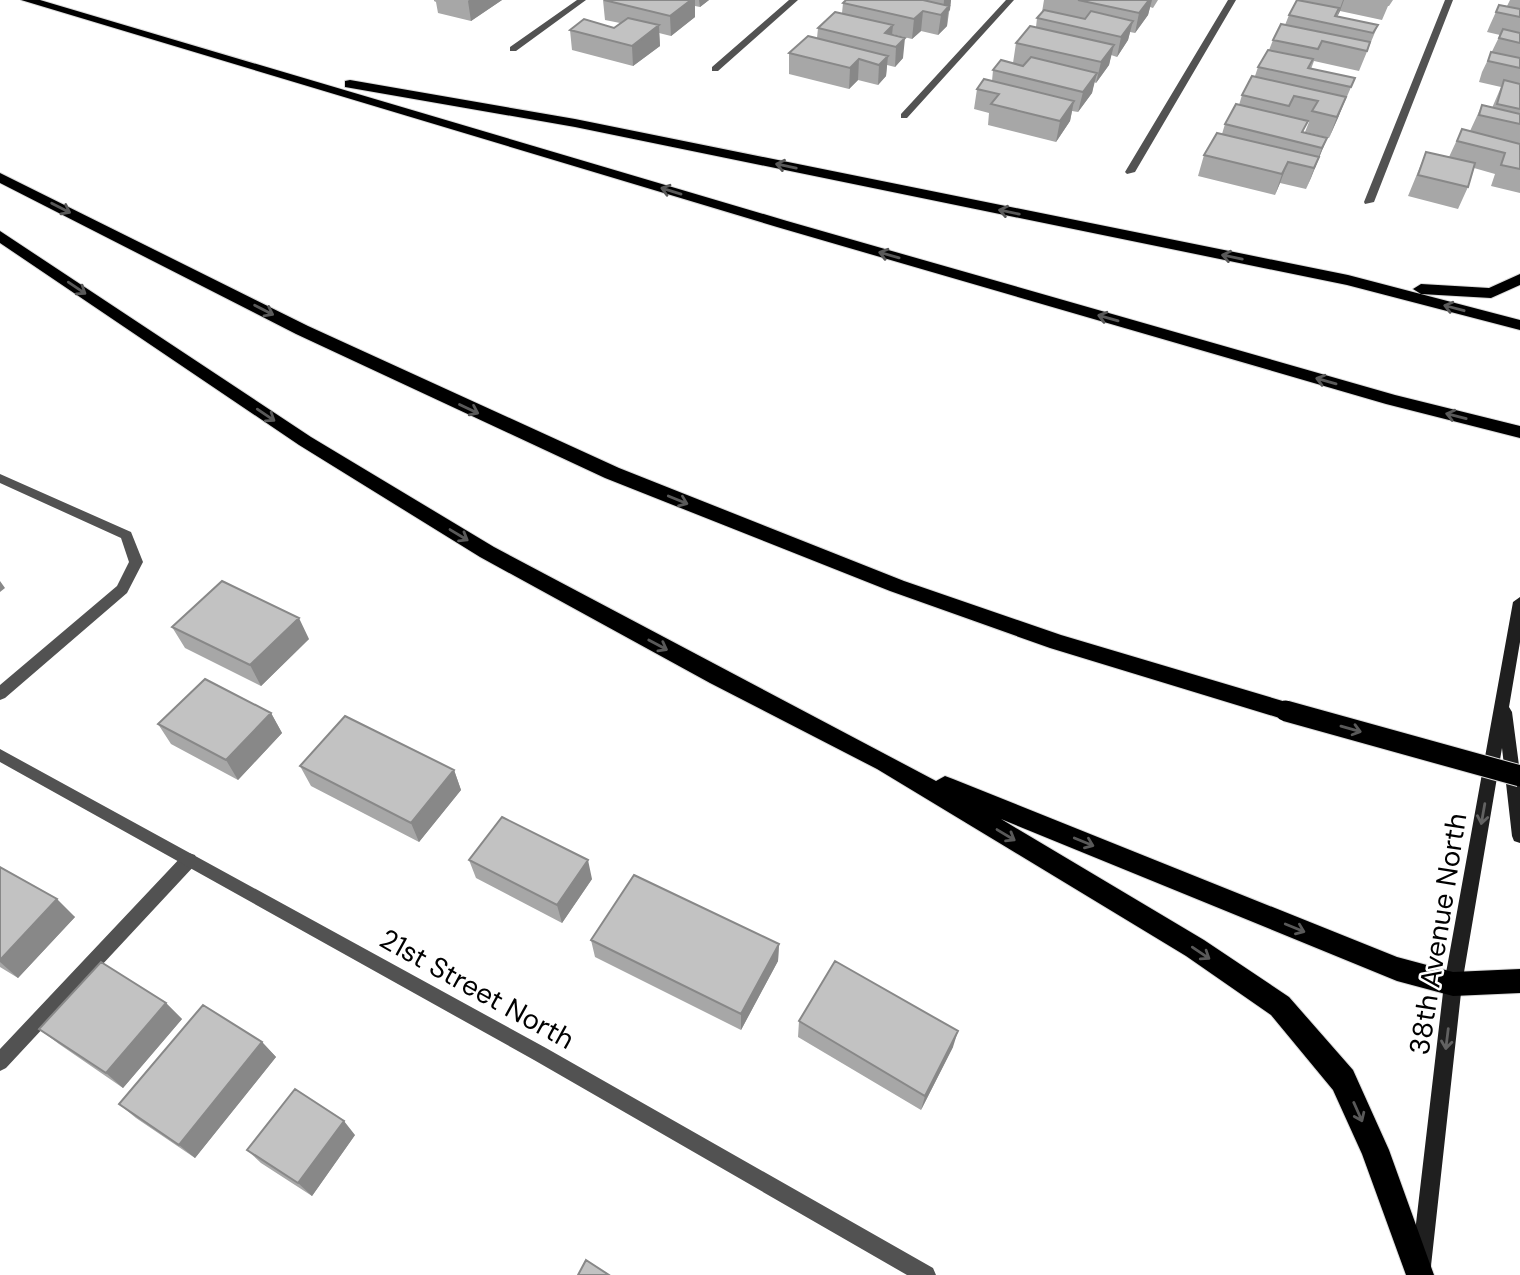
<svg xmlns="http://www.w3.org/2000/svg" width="1520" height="1275" font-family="'DM Sans',sans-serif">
<rect width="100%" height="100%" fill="#fff"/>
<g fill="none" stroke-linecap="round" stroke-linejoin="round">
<g stroke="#dbdbdb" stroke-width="2">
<path id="highway" d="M21 0H40L787 221 1395 395 1520 426V438L1386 404 777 227Z
M350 80 575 119 1348 275 1520 320V330L1347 285 575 127 345 87V81Z
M0 173 308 326 619 468 904 581 1061 635 1286 702 1294 705 1297 711 1294 717 1286 720 1050 648 890 591 605 478 296 334 0 183Z
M0 231 311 437 494 547 936 781 945 776 953 779 1397 957 1453 972 1520 969V993L1453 996 1397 981 1001 819 1204 940 1289 997 1353 1070 1389 1150 1434 1275H1406L1362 1154 1333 1090 1271 1015 1186 956 877 769 710 683 480 557 299 445 0 243Z
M1520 274V285L1491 298 1421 294 1413 289 1421 284 1489 288Z"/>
</g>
<path fill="#525252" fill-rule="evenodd" d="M577 0H586L516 51H510V47Z
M1006 0H1014L907 118H901V114Z
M1445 0H1453L1374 202 1365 204 1364 202Z
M189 853 195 855 197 860 195 865 6 1068 0 1071V1049L183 855Z"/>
<path fill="#525252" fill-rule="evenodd" d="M789 0H798L718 71H712V67Z
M1228 0H1236L1135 172 1127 174 1125 172Z
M0 474 131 532 143 562 127 593 5 698 0 700V685L117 586 129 562 121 538 0 483Z
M0 749 546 1048 933 1268 936 1275H907L534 1060 0 762Z"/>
<path fill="#1f1f1f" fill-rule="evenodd" d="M1520 597V642L1509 707 1512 712 1520 773V843L1514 841 1512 836 1502 748 1462 984 1430 1275H1410L1444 984 1513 602Z"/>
<use href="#highway" fill="#000" fill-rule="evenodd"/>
<g stroke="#dbdbdb" stroke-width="23" stroke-linecap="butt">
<path id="highway-bridge" d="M1286 711 1520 776"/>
</g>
<use href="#highway-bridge" stroke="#000" stroke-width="21"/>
</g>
<path fill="#a7a7a7" d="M434 0H502L471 21 438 13 436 2 434 1Z
M603 0H709L700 7 695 6V17L671 36 659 33 660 46 633 66 572 50 570 30 614 28 620 23 605 20Z
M846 0H951L947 26 938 35 921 31 912 39 892 34 903 58 895 67 887 65 886 76 878 85 858 80 849 89 789 74V53L817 38 818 28 842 13 843 3Z
M1044 0H1158L1153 8 1150 7 1148 15 1135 33 1130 32 1128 40 1117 57 1111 55 1109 65 1096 83 1094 82 1092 93 1078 112 1072 111 1070 121 1056 142 988 125 989 113 974 109 977 89 992 81 993 70 1013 63 1016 43 1036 27 1037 18 1042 12Z
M1297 0H1393L1389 6H1388L1382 20 1340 11 1337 17 1378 25 1359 71 1314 61 1311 69 1355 78 1329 138 1305 132 1309 122 1296 119 1304 132 1327 138 1306 189 1280 183 1275 195 1198 176 1204 155 1222 134 1225 124 1239 105 1242 95 1255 76 1258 67 1269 50 1273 40 1285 25 1289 15Z
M1510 0H1520V193L1491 186 1495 174 1474 168 1468 187 1458 209 1408 196 1426 152 1449 157 1462 129 1470 131 1482 105 1492 108 1501 87 1479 82 1482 72 1500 35 1487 32 1490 25 1499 5 1507 6Z
M172 627 309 639 261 686 185 648Z
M271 713 282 733 238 780 171 744 158 724Z
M300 766 454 770 461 790 419 842 311 786Z
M469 860 592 879 562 923 476 878Z
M0 867 75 917 18 978 0 967Z
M591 940 779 944 778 961 741 1030 595 957Z
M166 1003 182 1019 123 1088 59 1044 39 1029Z
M799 1021 953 1047 921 1110 798 1037Z
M262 1042 276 1057 195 1158 136 1118 119 1104Z
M355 1135 312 1196 261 1163 247 1150Z"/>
<path fill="#888" d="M469 0H502L471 21 468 1Z
M691 0H695V17L671 36 670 16Z
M699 0H709L700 7Z
M944 0H951L950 10 948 12 947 26 938 35 941 15 943 12Z
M1149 0H1152L1148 15 1135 33 1139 13Z
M1343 0H1344L1340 11 1336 19Z
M923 11 921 31 912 39 914 19Z
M1133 21 1128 40 1117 57 1121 37Z
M659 25 660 46 633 66 632 46Z
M893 25 891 45 885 33Z
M905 38 903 58 895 67 896 47Z
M1114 45 1109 65 1096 83 1101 62Z
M888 56 886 76 878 85 879 65Z
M859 59 858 80 849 89 850 68Z
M1097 73 1092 93 1078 112 1083 92Z
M1346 97 1338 118 1329 138 1337 117Z
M1074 101 1070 121 1056 142 1060 121Z
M1327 138 1311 178 1306 189 1322 148Z
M1288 162 1280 183 1275 195 1282 174Z
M0 581 5 588 0 592Z
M299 618 309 639 261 686 250 665Z
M271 713 282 733 238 780 226 760Z
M454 770 461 790 419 842 411 823Z
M588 860 592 879 562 923 557 905Z
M57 899 75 917 18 978 0 962V960Z
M779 944 778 961 741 1030V1014Z
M166 1003 182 1019 123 1088 106 1073Z
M958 1031 953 1047 921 1110 925 1096Z
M262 1042 276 1057 195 1158 179 1145Z
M344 1121 355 1135 312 1196 298 1183Z"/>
<path fill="#c2c2c2" stroke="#888" stroke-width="2" d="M604 0H691L670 16Z
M846 0H923L949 6 941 15 923 11 914 19 843 3Z
M1078 0H1149L1139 13Z
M1297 0 1339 8 1335 16 1378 25 1373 33 1289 15Z
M1499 5 1520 9V17L1496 12Z
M1044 10 1085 19 1091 11 1133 21 1121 37 1037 18Z
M835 12 893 25 885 33 905 38 896 47 818 28Z
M628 18 659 25 632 46 570 30 584 19 614 28Z
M1281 24 1370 42 1367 51 1322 41 1318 49 1273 40Z
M1030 26 1114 45 1101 62 1016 43Z
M1503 29 1520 33V43L1499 38Z
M808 36 888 56 879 65 859 59 850 68 789 53Z
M1268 50 1313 59 1308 68 1355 78 1351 87 1258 67Z
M1491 52 1520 58V68L1488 61Z
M1031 57 1097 73 1083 92 993 70 1001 60 1023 66Z
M1252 76 1346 97 1337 117 1312 111 1318 101 1294 96 1289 106 1242 95Z
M984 79 1074 101 1060 121 991 104 999 94 977 89Z
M1504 80 1520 84V109L1497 104Z
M1236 104 1308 121 1302 132 1327 138 1322 148 1225 124Z
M1482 105 1520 114V124L1479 115Z
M1462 129 1520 144V169L1501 165 1505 153 1457 141Z
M1217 133 1319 157 1314 168 1288 162 1282 174 1204 155Z
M1426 152 1475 163 1468 187 1418 175Z
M222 581 299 618 250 665 172 627Z
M205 679 271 713 226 760 158 724Z
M345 716 454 770 411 823 300 766Z
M502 817 588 860 557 905 469 860Z
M0 867 57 899 0 960Z
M634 875 779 944 741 1014 591 940Z
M835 961 958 1031 925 1096 799 1021Z
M101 962 166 1003 106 1073 39 1029Z
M203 1005 262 1042 179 1145 119 1104Z
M295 1089 344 1121 298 1183 247 1150Z
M586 1260 609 1275H578Z"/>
<defs><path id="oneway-shaft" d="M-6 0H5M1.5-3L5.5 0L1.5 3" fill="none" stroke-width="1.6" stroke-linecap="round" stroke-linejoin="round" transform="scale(1.75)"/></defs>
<g stroke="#595959">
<use href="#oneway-shaft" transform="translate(786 166) rotate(-168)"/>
<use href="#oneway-shaft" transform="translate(671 191) rotate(-163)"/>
<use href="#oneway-shaft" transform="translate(61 208) rotate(27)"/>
<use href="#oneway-shaft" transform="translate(1009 212) rotate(-168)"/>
<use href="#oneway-shaft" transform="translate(889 255) rotate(-164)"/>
<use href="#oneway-shaft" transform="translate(1232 257) rotate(-168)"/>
<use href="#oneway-shaft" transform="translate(77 288) rotate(34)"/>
<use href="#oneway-shaft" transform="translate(1454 308) rotate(-165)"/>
<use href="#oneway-shaft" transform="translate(264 310) rotate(27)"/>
<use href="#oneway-shaft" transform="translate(1108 318) rotate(-164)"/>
<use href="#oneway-shaft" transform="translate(1326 381) rotate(-164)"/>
<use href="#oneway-shaft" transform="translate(469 409) rotate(25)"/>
<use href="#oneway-shaft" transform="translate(266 415) rotate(34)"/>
<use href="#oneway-shaft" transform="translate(1456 416) rotate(-166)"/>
<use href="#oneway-shaft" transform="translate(678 500) rotate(22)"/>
<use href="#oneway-shaft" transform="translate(459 535) rotate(31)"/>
<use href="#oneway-shaft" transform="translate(658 645) rotate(28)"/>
<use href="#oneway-shaft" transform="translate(1351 729) rotate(16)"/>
<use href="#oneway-shaft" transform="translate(1006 835) rotate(31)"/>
<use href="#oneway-shaft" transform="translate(1084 842) rotate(22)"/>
<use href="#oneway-shaft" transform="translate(1295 928) rotate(22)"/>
<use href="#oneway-shaft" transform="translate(1201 953) rotate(34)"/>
<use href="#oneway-shaft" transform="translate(1358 1112) rotate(66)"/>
</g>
<g stroke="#626262">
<use href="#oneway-shaft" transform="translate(1483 814) rotate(100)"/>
<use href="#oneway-shaft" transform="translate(1447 1039) rotate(97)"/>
</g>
<g text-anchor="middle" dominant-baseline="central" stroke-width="5" stroke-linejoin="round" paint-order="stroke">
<g font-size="28" fill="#000" stroke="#fff">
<text transform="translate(1438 934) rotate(-81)">38th Avenue North</text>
<text transform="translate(477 989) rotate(29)">21st Street North</text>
</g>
</g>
</svg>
